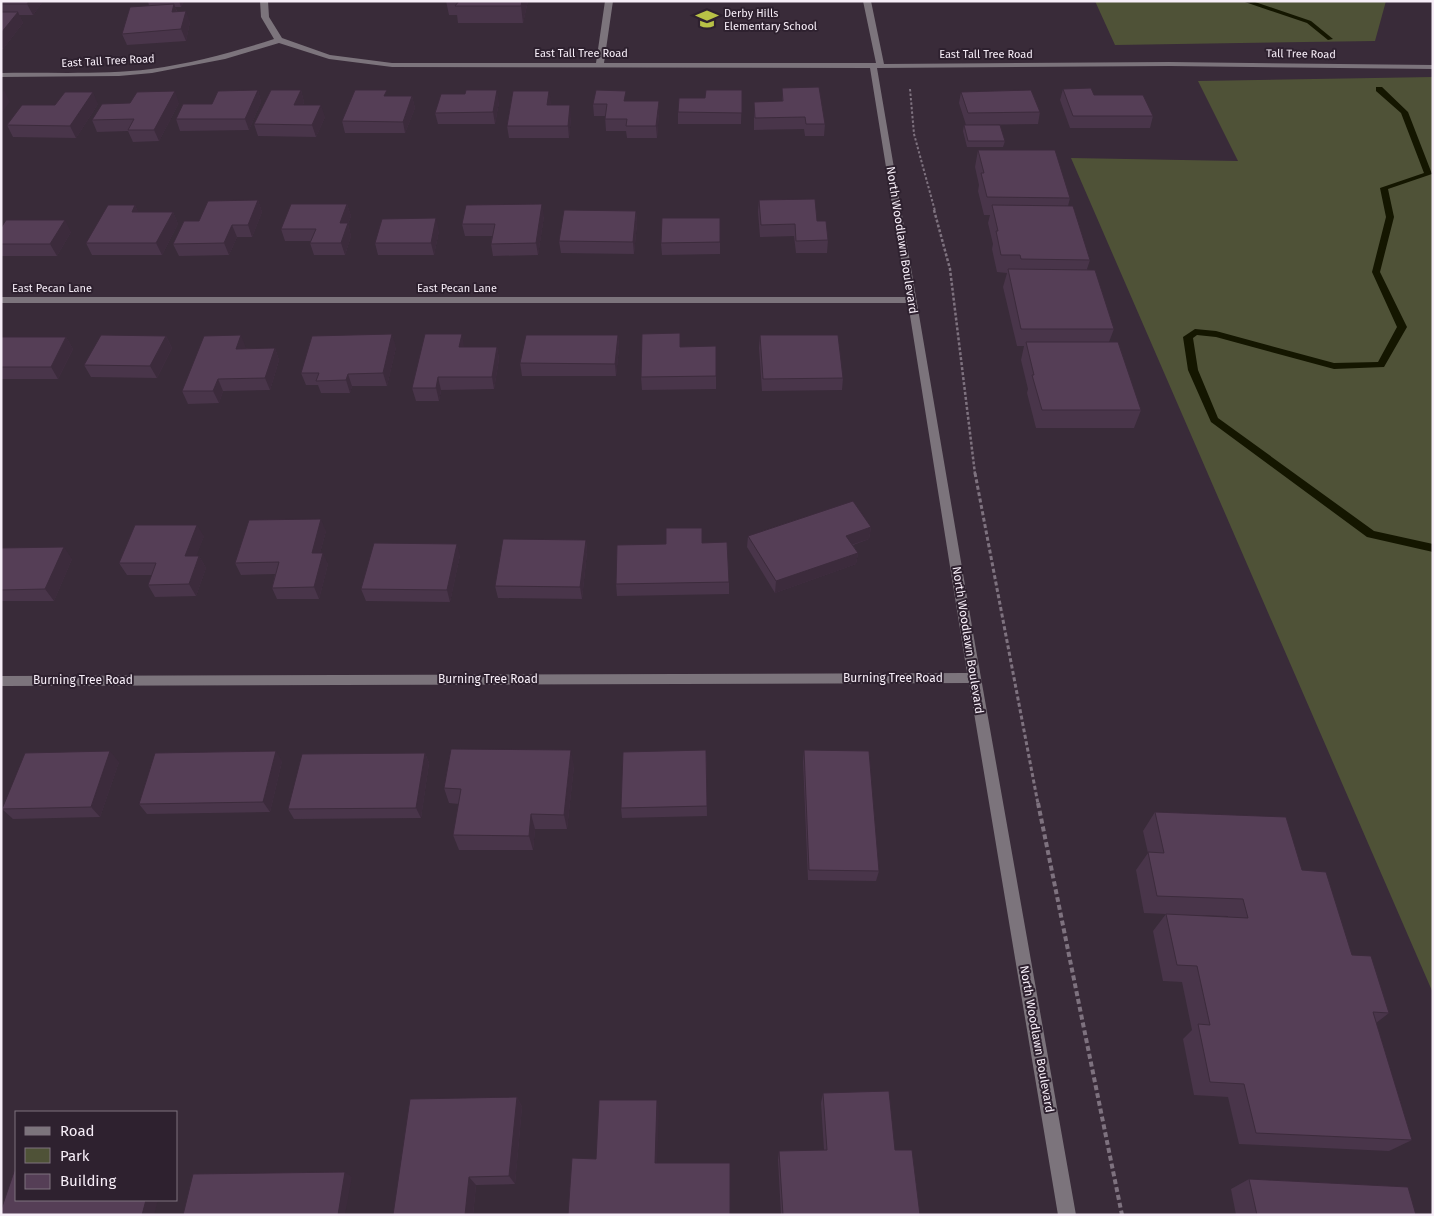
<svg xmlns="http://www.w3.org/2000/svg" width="1434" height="1216" font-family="'Fira Sans',sans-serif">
<rect width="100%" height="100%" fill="#392b39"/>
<path fill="#4f5237" d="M1095 1H1386L1375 41 1115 45Z
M1433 77V993L1071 158 1238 161 1198 81Z"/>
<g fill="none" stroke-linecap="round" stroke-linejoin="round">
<path fill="#141600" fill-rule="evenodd" d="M1242 1H1252L1311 21 1333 39 1328 40 1307 23Z
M1376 87H1382L1408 112 1432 174 1388 189 1394 217 1380 272 1407 327 1384 367 1334 369 1216 337 1197 335 1193 338 1198 370 1218 418 1374 531 1433 544V552L1367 537 1211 422 1188 370 1183 337 1195 329 1216 331 1334 363 1378 362 1397 327 1372 272 1386 217 1380 188 1424 173 1401 113 1376 91Z"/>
<path stroke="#7e727f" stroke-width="2" stroke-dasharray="2.5 2" stroke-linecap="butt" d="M910 89 914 134 935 211"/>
<path stroke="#7e727f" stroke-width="2.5" stroke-dasharray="3 2" stroke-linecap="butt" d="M934 210 950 269 975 474"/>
<path stroke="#7e727f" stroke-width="3" stroke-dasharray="4 2.5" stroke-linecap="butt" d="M975 473 1038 804"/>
<path stroke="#7e727f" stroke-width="4" stroke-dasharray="5 3" stroke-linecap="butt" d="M1038 803 1122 1215"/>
<path fill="#7c747c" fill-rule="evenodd" d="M260 1H268L269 17 282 38 330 55 392 63H596L605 1H613L604 63H876L863 1H871L884 64 1169 62 1433 65V69L1169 66 877 68 975 644 1076 1215H1058L969 683 1 686V676L967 673 908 303H1V297H907L870 68 392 67 329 59 279 43 225 59 152 73 119 76 1 77V73C51 72 102 75 151 69 193 63 234 52 274 39L261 17Z"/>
</g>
<path fill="#49354a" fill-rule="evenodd" d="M1 1H43L33 15H19L23 23 3 49H1Z
M148 1H184L181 7H175L177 11 190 22 186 41 127 45 122 34 149 6Z
M446 1H528L523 23H458L457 15H449Z
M782 88 825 124 824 136H805L804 129 754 130V102H782Z
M1063 89 1094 95 1153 116 1150 128H1070L1060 100Z
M258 90 261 102 249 130 180 131 176 119 212 104Z
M301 90 304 102 303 105 325 117 316 137 258 136 254 124Z
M742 90 741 124H678V112L705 98Z
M961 92 1040 112 1038 124 966 125 959 103Z
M465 94 499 102 495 124H438L435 113Z
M412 96 415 108 405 133H345L342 121Z
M626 101 659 113 657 138H627L626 131H606L605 116H594L593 104Z
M551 102 550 105 571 117 569 138H509L507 126Z
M179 103 159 141 133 142 128 131 97 132 92 120Z
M98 104 76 138 13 137 7 125 55 105Z
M964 125 1005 141 1003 147H967L963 131Z
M978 150 1070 198 1068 206 1090 260 1087 269 1114 329 1109 342 1141 410 1134 428H1036L1027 393 1028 389 1021 360 1024 346H1017L1003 287 1007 273 997 272 992 249 993 244 988 223 990 215H984L978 191 979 185 975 167Z
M258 200 262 212 252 237H237L229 255 179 256 173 244 199 221Z
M759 200 817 221 828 240 827 253H796L794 236 760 237 758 212Z
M347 204 351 216 348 224 351 236 345 255H314L310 243 311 241H285L281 229Z
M135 205 138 212H173L178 224 162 255H92L86 243Z
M636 211 637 223 634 254 561 253 559 241Z
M544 216 538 255 493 256 491 244 492 236H465L462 224Z
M1 228 71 232 57 256H1Z
M439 231 434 255H378L375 243Z
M720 242V254L662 255 661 243Z
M618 335 619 348 616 376H522L520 363Z
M760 335 843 378 842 390 762 391 759 348Z
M166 336 172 348 157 378 91 377 84 365Z
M1 337H66L73 349 58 379H1Z
M464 346V347H497L499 359 494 389 441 390 439 401H416L412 388Z
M716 346V389L642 390 641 377 680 347Z
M396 347 387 386H352L350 393H321L318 385H306L301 373Z
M246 348H275L279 360 270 390 223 391 219 403 188 404 182 391Z
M871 527 869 539 853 545 858 553 856 564 775 593 747 547 748 536Z
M326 531 320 553 328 564 319 599H277L272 588 275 574 241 575 235 563Z
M204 536 196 556H199L206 568 196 596 155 597 148 585 152 575H127L119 563Z
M586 540 587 552 582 599 498 598 495 586Z
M702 543 729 582V594L617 596 616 584 666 544Z
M1 548 72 559 54 601H1Z
M460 555 450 602 366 601 361 589Z
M706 750 707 816 622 818 621 808Z
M804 750 879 871 876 881 808 880 803 761Z
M425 753 429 763 421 818 294 819 288 809Z
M282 761 270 812 147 814 139 804Z
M119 762 100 817 13 819 2 809Z
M574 766 567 829H535L533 850H459L453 835 459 804 449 803 444 788Z
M1155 812 1302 870 1352 955 1389 1013 1376 1023 1412 1140 1389 1151 1239 1144 1228 1097 1194 1095 1183 1039 1192 1030 1182 982 1163 981 1153 931 1166 914 1144 913 1136 870 1148 853 1143 831ZM1188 915 1228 916V917Z
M823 1093 895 1150 920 1215H781L778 1160 779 1151 824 1150 821 1103Z
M517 1097 522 1107 515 1184 476 1185 473 1215H393Z
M1249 1179 1416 1215H1236L1231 1189Z"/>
<path fill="#3c2b3c" d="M29 1H43L33 15 27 4Z
M179 1H184L181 7Z
M522 1H528L523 23 521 6Z
M174 4 178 15 172 12Z
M186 11 190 22 186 41 181 29Z
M18 12 23 23 3 49 1 45V33Z
M4 90 10 102 1 114V95Z
M258 90 261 102 249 130 245 119Z
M301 90 304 102 298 117 294 105Z
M497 90 499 102 495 124 493 112Z
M175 91 179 103 159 141 154 130Z
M549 91 551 102 549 117 547 105Z
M93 92 98 104 76 138 70 126Z
M412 96 415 108 405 133 403 122Z
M659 101V113L657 138 656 126Z
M321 105 325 117 316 137 312 125Z
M570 105 571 117 569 138 568 126Z
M258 200 262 212 252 237 248 225Z
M347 204 351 216 348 224 351 236 345 255 341 243 340 223Z
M542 204 544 216 538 255 536 243Z
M135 205 141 217 132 212Z
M636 211 637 223 634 254 633 242Z
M173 212 178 224 162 255 156 243Z
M436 218 439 231 434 255 431 243Z
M65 220 71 232 57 256 50 244Z
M232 225 237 237 229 255 224 243Z
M392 334 396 347 387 386 383 373Z
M462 334 464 346 461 359 459 347Z
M241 335 246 348 241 361 236 349Z
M618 335 619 348 616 376 615 364Z
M166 336 172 348 157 378 150 366Z
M66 337 73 349 58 379 51 367Z
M497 347 499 359 494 389 492 377Z
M275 348 279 360 270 390 265 378Z
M348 374 352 386 350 393 346 380Z
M438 377 441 390 439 401 436 388Z
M218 379 223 391 219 403 213 391Z
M321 519 326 531 317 564 312 553Z
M197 525 204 536 192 568 185 556Z
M871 527 869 539 845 547 846 536Z
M586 540 587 552 582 599 580 587Z
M457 544 460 555 450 602 447 590Z
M64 547 72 559 54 601 45 589Z
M323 553 328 564 319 599 314 587Z
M858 553 856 564 775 593 776 581Z
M199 556 206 568 196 596 189 584Z
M571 750 574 766 567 829 564 815Z
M110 751 119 762 100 817 91 807Z
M276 751 282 761 270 812 263 802Z
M425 753 429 763 421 818 416 808Z
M531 814 535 829 533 850 529 836Z
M517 1097 522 1107 515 1184 509 1176Z
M657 1100 659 1110 657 1171 655 1163Z
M345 1172 352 1177 345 1215H338Z
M469 1177 476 1185 473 1215H465Z
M146 1200H158L154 1215H142Z"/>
<path fill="#553e56" stroke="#3c2b3c" d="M1 1H29L27 4H1Z
M459 1H522L521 6H455Z
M174 4 172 12 186 11 181 29 122 34 130 7Z
M1 12H18L1 33Z
M819 87 825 124H806L805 117 755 118 754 102 783 101 782 88Z
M1091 88 1094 95H1143L1153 116H1073L1063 89Z
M258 90 245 119H176L183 104H212L218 91Z
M271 90H301L294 105H321L312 125 254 124Z
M355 90H387L384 96H412L403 122 342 121Z
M466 90H497L493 112 435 113 441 94H465Z
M596 90 626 91 624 101H659L656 126H626L627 119H605L607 104H593Z
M706 90H742V113L678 112 679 98H705Z
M1031 90 1040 112 968 113 961 92Z
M175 91 154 130H128L134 119 92 120 102 104 130 103 137 92Z
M513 91H549L547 105H570L568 126H507Z
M65 92H93L70 126 7 125 22 105H55Z
M964 125H1000L1005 141H968Z
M978 150H1055L1070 198 987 197 981 173H984Z
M815 199 817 221H826L828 240 796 241 795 224 761 225 759 200Z
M258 200 248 225H232L224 243 173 244 184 221H199L208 201Z
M291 204H347L340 223H348L341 243H310L316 229H281Z
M542 204 536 243 491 244 495 224H462L466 205Z
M108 205H135L132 212H173L156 243H86Z
M992 205 1073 206 1090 260 1021 259 1020 255H1001L996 231H998Z
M564 210 636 211 633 242 559 241Z
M436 218 431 243H375L382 219Z
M662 218H720V242L661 243Z
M6 220H65L50 244H1V228Z
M1008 269 1095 270 1114 329H1021Z
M680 333V347L716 346V376L641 377 642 334Z
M392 334 383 373 348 374 346 380 316 381 319 373H301L312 336Z
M425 334H462L459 347H497L492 377H438L436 388H412Z
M101 335 166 336 150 366 84 365Z
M241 335 236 349 275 348 265 378 218 379 213 391H182L204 336Z
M526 335H618L615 364 520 363Z
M760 335H838L843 378 763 379Z
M1 337H66L51 367H1Z
M1026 342H1118L1141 410H1042L1032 375H1034Z
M853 501 871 527 846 536 858 553 776 581 748 536Z
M321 519 312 553H323L314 587 272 588 279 562 235 563 249 520Z
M135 525H197L185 556H199L189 584 148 585 156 563H119Z
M666 528H702V543L727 542 729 582 616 584 617 545 666 544Z
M503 539 586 540 580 587 495 586Z
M374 543 457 544 447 590 361 589Z
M64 547 45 589 1 590V548Z
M451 749 571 750 564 815 531 814 529 836 453 835 461 789 444 788Z
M706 750 707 806 621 808 623 752Z
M804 750 869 751 879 871 809 870Z
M110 751 91 807 2 809 25 753Z
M276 751 263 802 139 804 155 753Z
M425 753 416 808 288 809 302 754Z
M1155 812 1286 817 1302 870 1326 872 1352 955 1371 956 1389 1013 1373 1012 1412 1140 1256 1133 1244 1084 1210 1082 1198 1024 1210 1025 1197 966 1177 965 1166 914 1248 918 1243 899 1157 896 1148 852 1164 853Z
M889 1091 895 1150H912L920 1215H783L779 1151 827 1150 823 1093Z
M517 1097 509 1176 469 1177 465 1215H393L410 1099Z
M599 1100H657L655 1163H730V1215H568L572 1158 596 1159Z
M16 1166V1200H146L142 1215H1V1210Z
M345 1172 338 1215H183L193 1174Z
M1249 1179 1408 1187 1416 1215H1257Z"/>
<defs>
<g id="school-bare" transform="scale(1.725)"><path d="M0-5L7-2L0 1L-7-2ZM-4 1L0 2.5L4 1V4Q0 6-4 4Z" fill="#b8c146" stroke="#2e212f" stroke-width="2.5" paint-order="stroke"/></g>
</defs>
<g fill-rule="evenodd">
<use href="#school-bare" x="707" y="19"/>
</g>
<g text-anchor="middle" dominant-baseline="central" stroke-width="4" stroke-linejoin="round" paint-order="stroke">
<g font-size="11" fill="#f7eef8" stroke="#2e212f" text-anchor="start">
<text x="724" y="13">Derby Hills<tspan x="724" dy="13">Elementary School</tspan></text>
</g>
<g font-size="11" fill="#f7eef8" stroke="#2e212f">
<text x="581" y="53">East Tall Tree Road</text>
<text x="986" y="54">East Tall Tree Road</text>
<text transform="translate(1301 54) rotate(1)">Tall Tree Road</text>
<text transform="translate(108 61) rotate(-3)">East Tall Tree Road</text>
<text x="52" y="288">East Pecan Lane</text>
<text x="457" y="288">East Pecan Lane</text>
</g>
<g font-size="12" fill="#f7eef8" stroke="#2e212f">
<text transform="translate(902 240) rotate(81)">North Woodlawn Boulevard</text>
<text transform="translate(968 640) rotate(81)">North Woodlawn Boulevard</text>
<text x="893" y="678">Burning Tree Road</text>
<text x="488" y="679">Burning Tree Road</text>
<text x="83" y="680">Burning Tree Road</text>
<text transform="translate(1037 1039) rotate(80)">North Woodlawn Boulevard</text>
</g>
</g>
<rect width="1434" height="1216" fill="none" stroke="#f7eef8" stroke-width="5"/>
<rect x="15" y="1111" width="162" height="90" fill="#2e212f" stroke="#7e737f"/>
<rect x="25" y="1127" width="25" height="8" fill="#7c747c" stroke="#7e737f"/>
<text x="60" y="1136" font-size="15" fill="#f7eef8">Road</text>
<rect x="25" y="1148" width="25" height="15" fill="#4f5237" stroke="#7e737f"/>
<text x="60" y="1161" font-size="15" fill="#f7eef8">Park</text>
<rect x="25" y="1174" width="25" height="15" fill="#553e56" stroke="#7e737f"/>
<text x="60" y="1186" font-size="15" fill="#f7eef8">Building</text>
</svg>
